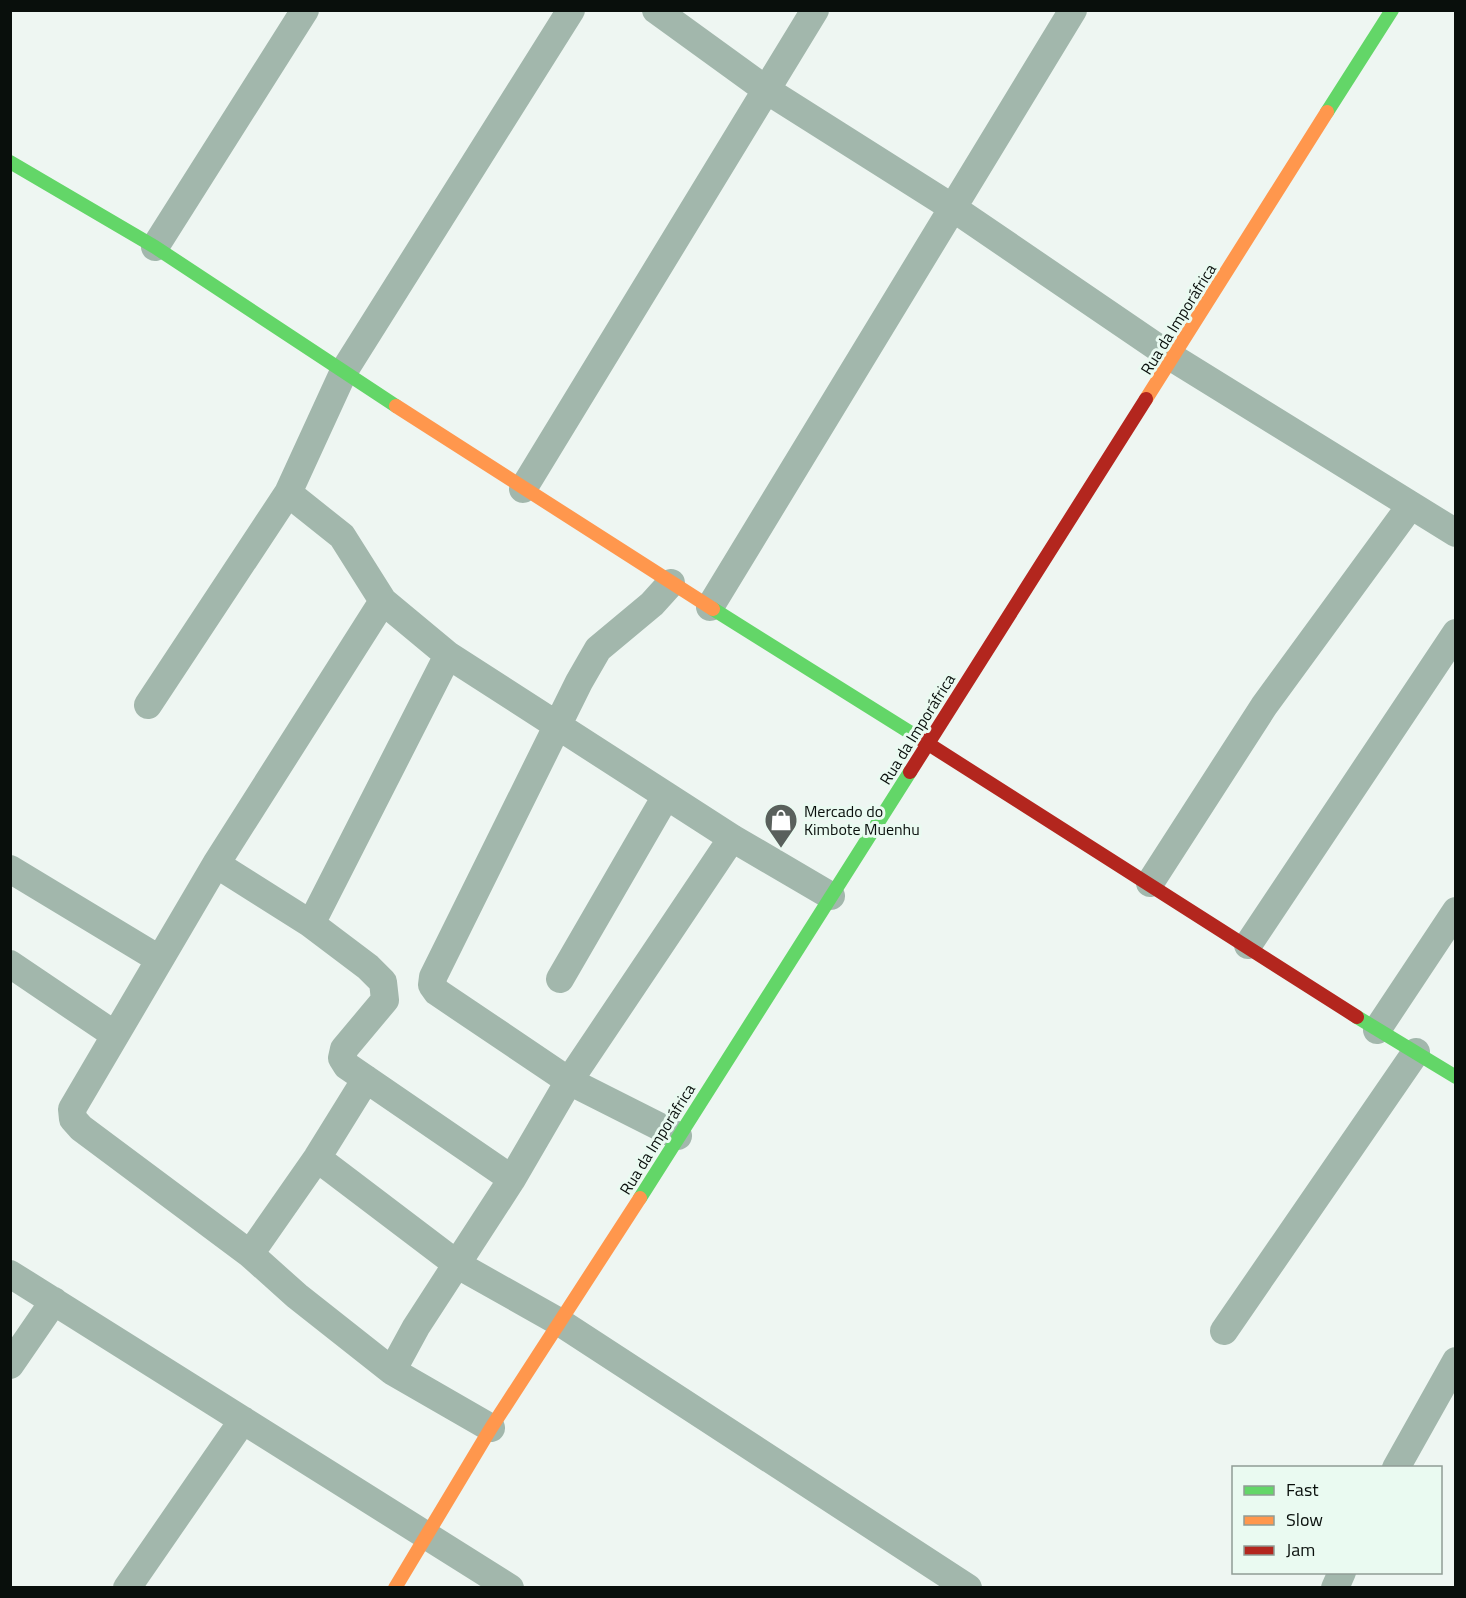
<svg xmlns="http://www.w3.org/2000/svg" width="1466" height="1598" font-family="'Titillium Web',sans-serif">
<rect width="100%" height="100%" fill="#eef6f2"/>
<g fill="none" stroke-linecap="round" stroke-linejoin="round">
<path stroke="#a2b7ac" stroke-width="28" d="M656 10 765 89 953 208 1173 358 1456 533
M155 247 305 10
M523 489 815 10
M288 493 342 536 383 601 448 655 732 838 831 896
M671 583 652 604 598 649 579 682 433 977 432 985 437 992 569 1081 678 1136
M383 601 216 864 72 1109 73 1119 81 1128 250 1254 297 1296 392 1371 491 1428
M710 607 1073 10
M148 705 288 493 344 371 571 10
M216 864 311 924 368 967 383 982 385 1000 344 1049 342 1058 347 1066 512 1179
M10 869 159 959
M1150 883 1264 706 1411 505
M311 924 448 655
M1248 945 1456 633
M10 964 115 1035
M560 979 666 796
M1377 1030 1456 911
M317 1158 458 1265 561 1323 968 1588
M250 1254 317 1158 366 1079
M10 1274 510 1588
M1224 1331 1416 1052
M10 1365 54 1301
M392 1371 416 1327 512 1179 569 1081 732 838
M1396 1468 1456 1361
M127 1588 243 1420
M1335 1588 1342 1572"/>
<path stroke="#63d668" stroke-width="14" d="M1327 112 1392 10
M10 162 155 247 396 406
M713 609 919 738
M1357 1017 1456 1077
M640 1198 910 772"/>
<path stroke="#ff974d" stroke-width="14" d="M1146 399 1327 112
M396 406 713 609
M395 1588 491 1428 640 1198"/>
<path stroke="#b3261e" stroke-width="14" d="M919 738 1357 1017
M910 772 1146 399"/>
</g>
<defs>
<g id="shop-pin" transform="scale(1.725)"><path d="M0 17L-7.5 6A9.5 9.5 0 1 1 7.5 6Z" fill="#59605c" stroke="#eafaf1"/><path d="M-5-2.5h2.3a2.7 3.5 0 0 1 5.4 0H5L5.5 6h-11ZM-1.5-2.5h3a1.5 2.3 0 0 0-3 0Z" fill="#fff"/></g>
</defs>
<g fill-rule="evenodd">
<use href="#shop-pin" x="781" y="820"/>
</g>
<g text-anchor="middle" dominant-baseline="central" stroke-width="6" stroke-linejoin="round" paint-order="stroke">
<g font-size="16" fill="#090f0c" stroke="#eafaf1">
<text transform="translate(1178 319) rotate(-58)">Rua da Imporáfrica</text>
<text transform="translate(917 729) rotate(-58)">Rua da Imporáfrica</text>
<text transform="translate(657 1139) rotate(-58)">Rua da Imporáfrica</text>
</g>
<g font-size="16" fill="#090f0c" stroke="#eafaf1" text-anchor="start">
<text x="804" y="811">Mercado do<tspan x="804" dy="18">Kimbote Muenhu</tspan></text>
</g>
</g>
<rect width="1466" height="1598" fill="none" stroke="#090f0c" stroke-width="24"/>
<rect x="1232" y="1466" width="210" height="108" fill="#eafaf1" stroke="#909c95" stroke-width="1.5"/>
<rect x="1244" y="1486" width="30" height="9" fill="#63d668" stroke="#909c95" stroke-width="1.5"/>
<text x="1286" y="1496" font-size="18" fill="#090f0c">Fast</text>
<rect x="1244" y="1516" width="30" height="9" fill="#ff974d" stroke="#909c95" stroke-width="1.5"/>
<text x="1286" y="1526" font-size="18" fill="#090f0c">Slow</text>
<rect x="1244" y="1546" width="30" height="9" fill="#b3261e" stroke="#909c95" stroke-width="1.5"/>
<text x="1286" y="1556" font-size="18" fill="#090f0c">Jam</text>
</svg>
